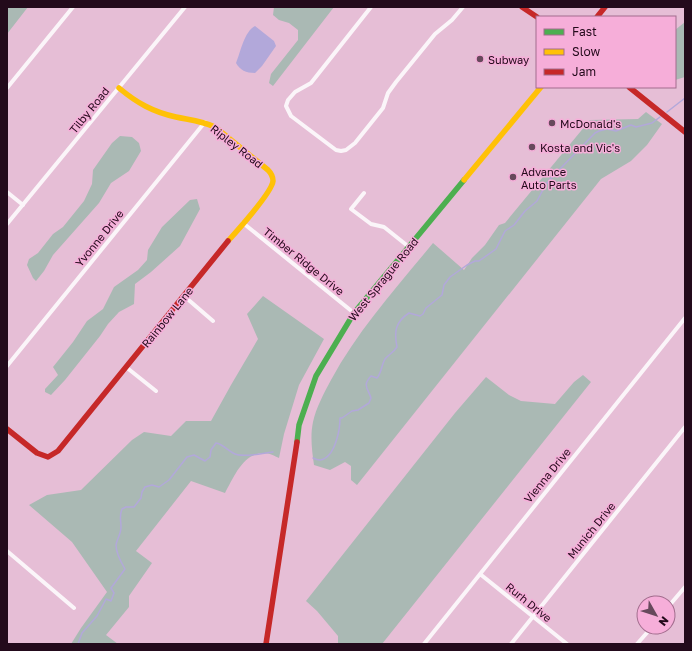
<svg xmlns="http://www.w3.org/2000/svg" width="692" height="651" font-family="'Golos Text',sans-serif">
<rect width="100%" height="100%" fill="#e6bed6"/>
<path fill="#aab9b4" d="M7 7H28L7 34Z
M274 7H334L273 86 269 83 271 74 298 40V30L289 23 279 20 273 15Z
M685 22V77L675 80V30Z
M646 112 662 124 647 145 631 161 601 179 357 485 351 480V466L345 462 330 470 314 465C312 451 310 436 313 422 316 408 324 393 331 380 358 330 397 287 433 243L464 270 472 258 485 245 499 225 505 223 590 120 638 119Z
M120 136 132 137 139 143 141 151 129 171 111 183 99 203 53 255 44 271 36 281 33 278 27 265 29 259 38 253 53 234 63 227 84 201 92 184 93 170 112 143Z
M197 199 200 209 180 246 151 272 135 284 134 304 119 312 108 324 100 336 65 380 51 395 45 392V389L58 375 53 367 73 342 87 321 103 309 114 287 138 270 147 260 148 250 162 227 190 200Z
M263 296 324 339 299 385 284 434 279 458C275 456 269 453 264 453 243 453 234 477 225 493L191 481 136 551 152 563 129 596V607L106 635 118 644H71L81 628 107 592 72 542 29 505 47 495 81 490 132 440 144 432 171 436 186 421H211L231 385 258 339 247 314Z
M583 375 591 382 382 644H338V636L317 611 306 601 455 413 486 377 509 395 521 401 555 404 574 382Z"/>
<path fill="#b2a8da" d="M255 26 274 41 276 46 262 66 255 73C246 73 240 70 236 63 241 51 244 32 255 26Z"/>
<g fill="none" stroke-linecap="round" stroke-linejoin="round">
<path stroke="#b2a8da" stroke-width="1.5" d="M667 112 685 98
M313 458C315 459 317 460 320 460 335 458 340 430 340 418H342L352 411 358 410 369 403 371 398C368 388 362 386 371 376L377 378C382 372 381 366 385 359 388 355 393 353 397 347 394 332 395 322 409 313L420 316 423 314 426 308 442 295 444 285 450 277 467 265 475 261H479L496 249 505 231 514 225 525 211 537 201 546 184 557 172 595 133 599 131 607 129 616 131 631 125 636 127 652 123 660 117
M78 644 82 633 97 616 106 599 111 601 114 593 111 588 125 569C121 562 116 554 116 545 117 539 121 534 121 527 121 520 119 516 122 509L126 507H134L141 498 142 492 145 487 152 485 159 487 169 480 187 457 194 455 205 461 210 457 211 450 216 443C223 444 228 451 235 454 244 458 262 453 273 452"/>
<path stroke="#fbf5f9" stroke-width="4" d="M371 7 311 83 295 92 288 100 286 106 291 116 336 150 341 151 346 150 355 143 383 108 388 93 396 82 435 34 452 20 463 7
M7 88 73 7
M7 192 23 205
M364 193 351 209 371 224 384 227 409 247
M243 223 354 313
M7 224 185 7
M184 296 213 321
M7 366 205 122
M126 367 156 391
M7 551 74 608
M480 574 567 644
M668 607 685 587
M424 644 685 318
M511 644 685 427
M637 644 652 627"/>
<path stroke="#4caf50" stroke-width="5.5" d="M297 442 299 425 316 376 354 313 464 180"/>
<path stroke="#ffc107" stroke-width="5.5" d="M119 88C137 103 153 112 176 117 190 120 202 121 215 127L268 170C271 173 273 176 273 181 272 192 237 231 228 241
M464 180 541 87"/>
<path stroke="#c62828" stroke-width="5.5" d="M522 7 537 17
M597 17 605 7
M629 87 685 132
M7 429 37 453 48 457 58 451 228 241
M266 644 297 442"/>
</g>
<g fill="#67495c" stroke="#f6aed9" stroke-width="1.5">
<circle cx="480" cy="59" r="4"/>
<circle cx="552" cy="123" r="4"/>
<circle cx="532" cy="147" r="4"/>
<circle cx="513" cy="177" r="4"/>
</g>
<g text-anchor="middle" dominant-baseline="central" stroke-width="3" stroke-linejoin="round" paint-order="stroke">
<g font-size="11" fill="#230a1b" stroke="#f6aed9" text-anchor="start">
<text x="488" y="59">Subway</text>
<text x="560" y="123">McDonald's</text>
<text x="540" y="147">Kosta and Vic's</text>
<text x="521" y="171">Advance<tspan x="521" dy="13">Auto Parts</tspan></text>
</g>
<g font-size="11" fill="#230a1b" stroke="#f6aed9">
<text transform="translate(89 110) rotate(-51)">Tilby Road</text>
<text transform="translate(237 146) rotate(38)">Ripley Road</text>
<text transform="translate(99 238) rotate(-51)">Yvonne Drive</text>
<text transform="translate(304 261) rotate(39)">Timber Ridge Drive</text>
<text transform="translate(383 279) rotate(-51)">West Sprague Road</text>
<text transform="translate(167 317) rotate(-51)">Rainbow Lane</text>
<text transform="translate(547 475) rotate(-51)">Vienna Drive</text>
<text transform="translate(591 530) rotate(-51)">Munich Drive</text>
<text transform="translate(529 602) rotate(39)">Rurh Drive</text>
</g>
</g>
<rect width="692" height="651" fill="none" stroke="#230a1b" stroke-width="16"/>
<rect x="536" y="16" width="140" height="72" fill="#f6aed9" stroke="#a26c8d"/>
<rect x="544" y="29" width="20" height="6" fill="#4caf50" stroke="#a26c8d"/>
<text x="572" y="36" font-size="12" fill="#230a1b">Fast</text>
<rect x="544" y="49" width="20" height="6" fill="#ffc107" stroke="#a26c8d"/>
<text x="572" y="56" font-size="12" fill="#230a1b">Slow</text>
<rect x="544" y="69" width="20" height="6" fill="#c62828" stroke="#a26c8d"/>
<text x="572" y="76" font-size="12" fill="#230a1b">Jam</text>
<g transform="translate(656 615) rotate(129)"><circle r="19" fill="#f6aed9" stroke="#a26c8d"/>
<path d="M0-3L7 15L0 10L-7 15Z" fill="#67495c"/>
<text y="-6" font-size="11" font-weight="bold" text-anchor="middle" fill="#230a1b">N</text>
</g>
</svg>
